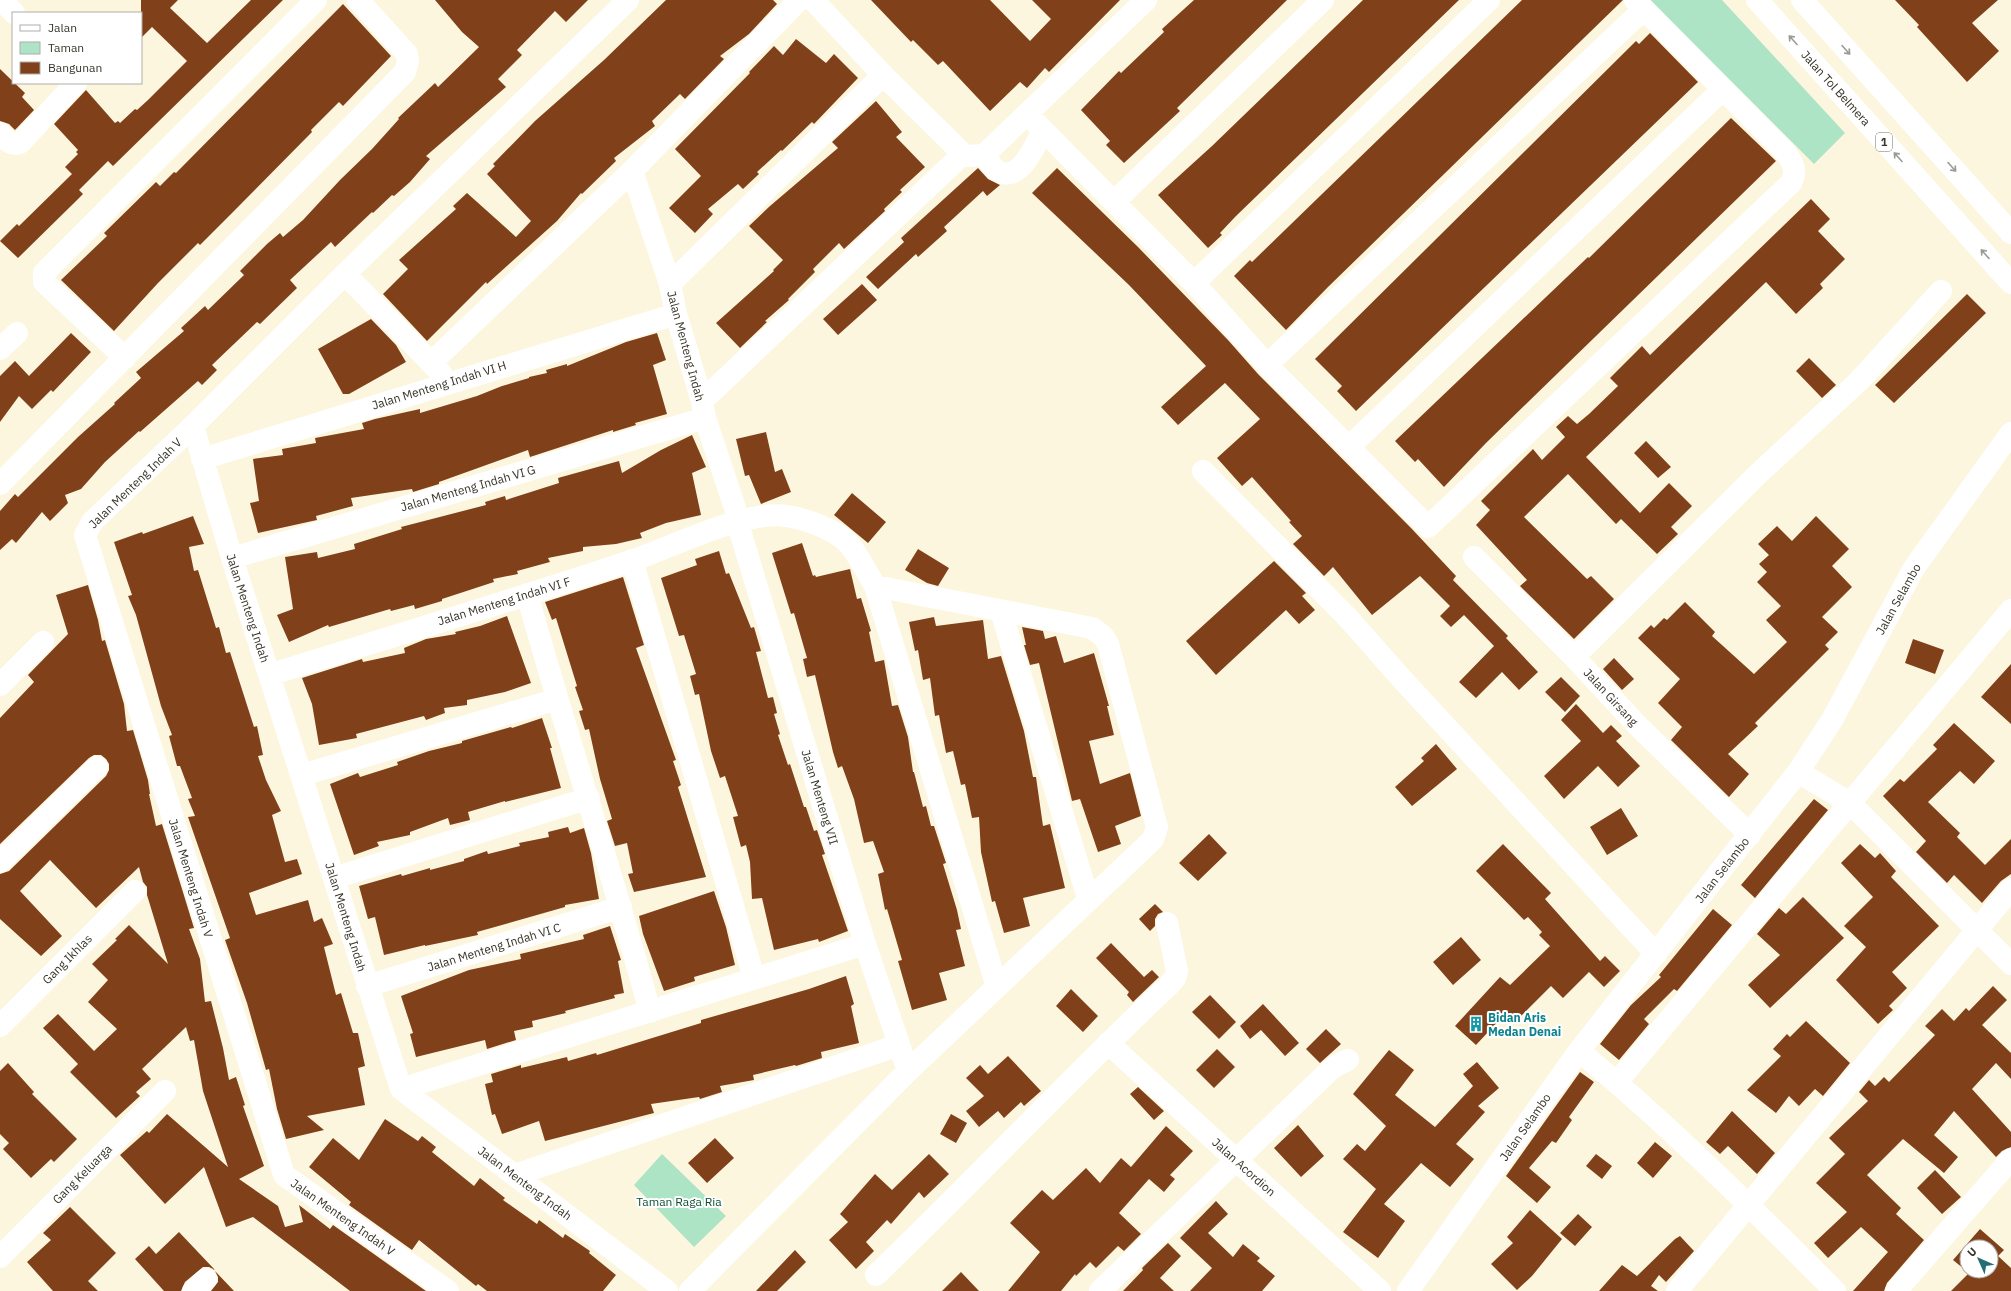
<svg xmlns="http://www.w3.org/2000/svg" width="2011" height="1291" font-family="'IBM Plex Sans',sans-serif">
<rect width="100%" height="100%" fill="#fdf6de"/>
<path fill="#ace4c5" d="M1650 0H1722L1845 133 1814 164Z
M662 1154 726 1216 694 1247 634 1185Z"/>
<path fill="#80411a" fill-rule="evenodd" d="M141 0H178L170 8 207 43 251 0H283L113 166 108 161 79 190 83 194 73 204 18 258 0 241 17 224 19 226 72 174 65 167 78 154 76 152 78 150 54 124 86 90 115 123 118 121 120 123 135 109 137 110 148 100 187 61 152 27 141 38Z
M435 0H588L566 22 555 11 517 50 522 55 498 79 506 87 426 156 430 159 410 182 394 196 392 195 373 213 372 212 335 247 331 242 290 280 297 288 260 324 257 322 212 365 217 370 202 385 198 381 140 432 139 431 105 462 81 489 65 495 68 503 50 521 42 512 16 543 12 539 0 550V511L15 494 18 497 78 437 115 404 114 403 141 378 136 372 184 331 181 328 205 306 208 310 244 275 240 271 267 244 280 233 283 237 303 220 340 180 372 149 399 119 398 118 435 83 438 87 479 47 462 32Z
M666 0H773L777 4 749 34 720 56 724 59 685 99 680 94 652 121 655 126 614 158 616 161 582 194 581 193 557 221 487 284 486 282 427 341 383 294 408 269 399 260 456 209 453 206 467 193 516 237 531 221 487 174 495 166 493 164 535 121 604 60Z
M871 0H990L1030 41 1051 19 1032 0H1120L1049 72 1045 68 1027 88 1020 82 990 111 943 61 938 65 913 40 911 42Z
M1194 0H1287L1177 108 1180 111 1124 163 1106 145 1110 141 1081 110 1119 71 1121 73 1164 32 1162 29Z
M1363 0H1459L1236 216 1220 233 1222 235 1208 248 1158 195 1212 146Z
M1522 0H1623L1328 287 1286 330 1234 276 1250 260 1252 262Z
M1895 0H1998L1972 23 1999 51 1967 82 1917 27 1919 25Z
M343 4 391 56 343 106 339 102 311 130 312 132 234 211 200 245 198 243 158 283 114 331 61 280 107 236 104 233 156 182 160 186 174 172 176 173Z
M1650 33 1698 82 1356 411 1337 391 1342 386 1315 359 1636 41 1639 44Z
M796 39 826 63 834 54 858 78 814 124 812 122 782 151 781 150 757 172 759 174 743 189 738 184 708 209 713 214 695 233 669 208 701 176 675 149 750 73 749 72 774 46 783 55Z
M0 69 25 93 22 97 34 110 15 130 9 124 0 121Z
M876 101 902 132 896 137 925 167 900 190 902 192 884 209 885 211 844 249 839 243 813 269 815 272 788 299 789 300 765 321 767 322 740 348 716 323 774 271 773 270 783 260 749 226 770 206 838 148 832 142Z
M1731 118 1776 161 1486 443 1444 487 1418 459 1415 462 1395 441 1588 257 1589 258Z
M978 168 988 179 1000 185 987 196 983 191 944 227 947 231 918 257 916 254 878 289 866 277 904 242 901 238Z
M1057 168 1138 247 1228 340 1258 374 1412 529 1456 576 1453 580 1508 636 1506 638 1538 672 1519 690 1502 672 1476 698 1459 682 1494 646 1464 615 1451 627 1440 616 1450 606 1420 576 1372 615 1333 567 1324 576 1293 544 1302 536 1289 522 1291 521 1252 477 1242 486 1217 458 1260 419 1225 383 1178 425 1161 407 1206 366 1129 285 1032 193Z
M1811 199 1830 219 1818 231 1845 259 1820 284 1823 288 1796 314 1766 282 1586 457 1640 513 1669 483 1692 506 1671 527 1678 534 1657 554 1621 519 1616 524 1568 474 1524 517 1587 579 1591 576 1614 599 1574 639 1520 586 1527 580 1476 525 1490 510 1481 501 1533 449 1542 460 1565 437 1556 427 1568 416 1577 424 1589 414 1618 386 1610 378 1642 346 1650 355Z
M862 284 877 300 838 335 823 319Z
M1967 294 1986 313 1894 403 1875 385Z
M371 319 396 345 406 362 349 394H343L318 349Z
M71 333 91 352 53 392 51 390 32 409 19 396 0 422V376L15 361 29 376Z
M657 333 666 360 653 365 667 414 635 423 636 425 613 432V430L530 457 528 450 439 482V484L413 492 412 489 351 498 353 506 316 516 317 520 258 533 250 503 259 501 253 459 283 455 282 449 316 443 315 438 364 429 362 423 375 419 420 409V413L477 396 502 386 529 378V377L547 373 546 370 567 364V366L626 342Z
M1809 358 1836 385 1822 398 1796 371Z
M766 432 775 472 782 469 791 492 761 504 749 475 745 476 736 439Z
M692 435 706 467 692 473 701 515 666 523 640 533 642 538 616 544 583 547V551L548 558 550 562 517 571 518 574 493 579 494 582 442 599V601L415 609 414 605 391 611 390 609 329 627 328 625 289 642 277 615 293 609 285 557 317 552 318 558 355 549 354 544 402 529 401 527 486 505 485 502 505 496 506 500 559 483 558 478 619 461 622 473 661 450Z
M1646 441 1671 467 1658 478 1634 453Z
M852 493 886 522 868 543 834 515Z
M193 516 204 544 189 547 194 571 198 570 216 628 219 627 226 653 230 652 254 727 257 726 263 755 258 756 266 780 281 811 272 815 285 862 297 859 302 874 249 893 256 915 308 900 314 922 322 918 333 944 324 947 336 995 341 993 353 1033H358L365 1066 358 1068 365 1105 307 1116 324 1130 286 1139 277 1109 269 1069 266 1070 247 1003 225 940 230 938 188 817 195 816 188 799 192 798 180 766H177L169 736 172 735 161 706 136 615 128 596 132 595 114 542 142 532 143 534Z
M1816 516 1849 549 1832 566 1852 587 1822 617 1838 632 1825 645 1829 649 1755 723 1758 726 1728 754 1749 774 1729 797 1671 740 1682 727 1658 703 1680 679 1638 638 1651 625 1654 628 1664 618 1667 620 1685 602 1715 632 1712 636 1754 674 1787 642 1766 620 1781 606 1757 582 1767 572 1759 564 1769 555 1758 544 1777 526 1792 541Z
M802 543 813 576 815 575 816 577 850 569 857 599 861 598 871 631 869 632 875 662 884 660 892 706 898 705 908 737 913 772H914L923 807 926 806 931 826H934L946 863 943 864 957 910 961 929 956 930 965 966 939 973 947 1000 912 1010 898 961 902 960 887 909 885 910 878 874 884 872 873 841 864 843 854 799 842 766 838 768 833 752 815 675 807 677 803 659 807 658 794 613 791 614 772 553Z
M918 549 949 568 938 586 927 583 905 570Z
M719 551 726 574 729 573 751 628 754 627 761 651 756 652 768 698 773 697 777 713 774 714 780 734 778 735 788 765 790 764 804 807H806L814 831 817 830 825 854 822 855 848 931 819 942 818 939 774 950 762 898 752 899 750 862 746 845 741 847 733 817 738 816 725 776 720 778 711 751 699 694 695 695 690 676 696 674 684 635 679 636 661 578 697 565 695 559Z
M1274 561 1306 593 1302 596 1315 610 1299 624 1286 610 1216 675 1186 641Z
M623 577 644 645 636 648 676 760 673 761 681 785 678 787 706 877 634 892 628 874 633 873 627 843 615 846 607 821 612 819 600 779 589 729 585 730 579 711 583 710 575 687 577 686 556 618 552 620 545 602Z
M88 585 98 620 102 641 105 640 124 704 127 731 133 730 148 780 150 794H149L156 826 162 824 194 928 189 929 200 959 205 1002 211 1001 223 1048 229 1080 236 1077 245 1105 243 1106 264 1166 239 1179 278 1206 285 1227 303 1222 299 1205 330 1229 333 1225 426 1291H350L253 1217 226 1227 204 1167 165 1204 120 1155 147 1131 149 1133 167 1114 228 1167 203 1091 194 1040 190 1041 186 1027 142 1069 151 1079 136 1092 140 1096 116 1118 70 1072 78 1064 43 1028 58 1014 94 1051 117 1029 88 1002 108 980 92 964 117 940 115 939 129 925 168 964 147 895V887L143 882 139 867 96 908 50 860 20 891 62 936 41 956 0 919V874L9 871 106 776 109 770V764L106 759 101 755H94L89 758 0 844V718L34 682 28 675 68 634 56 595Z
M507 616 531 683 505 692 467 700V705L444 708 445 713 426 720 424 716 356 734 357 738 319 745 312 704 302 678 362 659 363 662 405 653 404 648 426 639 456 634 455 632 480 626Z
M934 617 936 626 983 620 988 659 1001 656 1024 731 1033 777H1036L1043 826 1050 824 1065 888 1023 898 1030 926 1004 933 995 901 992 902 981 852 979 817 972 818 965 784 961 785 953 751 946 753 939 715 935 716 930 678 923 680 918 650 915 651 909 622Z
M1022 627 1043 631 1045 639 1056 636 1064 663 1094 653 1109 706H1107L1114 735 1089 741 1100 784 1130 773 1141 816 1115 826 1121 844 1098 852 1080 799 1072 801 1039 663 1030 665 1024 645H1026Z
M1913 639 1944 650 1935 674 1905 663Z
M1614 658 1634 679 1622 690 1603 669Z
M2011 664V724L1981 697Z
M1561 677 1580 696 1565 712 1545 692Z
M1576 704 1603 733 1611 725 1622 736 1616 741 1640 766 1618 787 1598 766 1564 799 1544 776 1581 741 1561 720Z
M542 718 552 748H550L561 788 505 802V801L468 812 470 820 450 825 448 818 410 832V835L377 842 379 846 354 855 330 784 358 773 360 777 398 765 397 762 429 751 462 743V741L511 727 512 728Z
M1954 723 1995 761 1974 784 1960 771 1928 802 1960 833 1957 837 1985 865 2011 839V874L2001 881 1982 903 1954 875 1947 883 1916 852 1926 841 1883 796 1900 779 1904 782 1937 749 1933 745Z
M1436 744 1457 769 1412 806 1395 787 1424 761 1421 758Z
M1814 799 1828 810 1755 898 1741 885Z
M1621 808 1638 836 1607 855 1590 827Z
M568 827 570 833 584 828 591 853 599 899 565 905V907L477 932 478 935 425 946V945L384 955 375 917 368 919 359 886 401 874 402 876 430 868V870L464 861V859L487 851 488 854 520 846 519 843 549 837 548 832Z
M1209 834 1227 853 1198 881 1179 863Z
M1503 844 1551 893 1545 899 1600 961 1605 956 1620 971 1604 987 1589 972 1563 998 1551 986 1513 1024 1504 1015 1476 1045 1455 1026 1500 977 1510 985 1550 946 1539 935 1542 932 1528 917 1524 920 1476 871Z
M1860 844 1875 858 1880 853 1896 871 1891 877 1939 926 1892 972 1907 988 1889 1006 1893 1010 1878 1024 1836 980 1866 947 1844 926 1873 897 1841 863Z
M714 891 726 927 735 965 694 977 695 981 664 991 643 934 639 916Z
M1803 897 1844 938 1770 1008 1748 985 1780 955 1757 934 1779 908 1786 914Z
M1155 904 1163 912 1158 914 1155 919V926L1150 931 1139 919Z
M1713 909 1732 925 1677 991 1674 989 1644 1019 1649 1024 1619 1060 1600 1044 1631 1005 1661 977 1659 975Z
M610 926 621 960 618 961 624 993 614 995 615 998 565 1011 566 1013 532 1021 533 1027 514 1031 516 1040 487 1049 485 1040 416 1057 410 1034 413 1033 401 996 469 970 521 959 520 954 584 939 583 935Z
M1461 937 1481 960 1453 985 1433 962Z
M1111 943 1144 977 1152 970 1159 977 1133 1002 1127 995 1129 992 1096 958Z
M846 976 854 1004 851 1006 859 1043 821 1052 822 1058 796 1066 795 1065 753 1075 754 1080 720 1086 722 1092 700 1099 699 1097 651 1104 654 1113 545 1141 539 1121 502 1134 495 1114 492 1115 485 1084 493 1082 491 1074 521 1065V1068L567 1057 568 1061 596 1053 597 1055 701 1023V1020L809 989Z
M1993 986 2007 1000 1982 1025 2011 1053V1079L1996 1063 1972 1089 2011 1132V1147L2002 1151 1996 1157 1954 1111 1934 1135 1958 1157 1944 1173 1903 1139 1867 1175 1901 1208 1896 1214 1924 1240 1887 1283 1884 1291H1853L1888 1252 1861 1227 1828 1258 1814 1243 1847 1212 1816 1183 1845 1154 1829 1138 1868 1101 1859 1092 1869 1080 1875 1086 1884 1077 1889 1082 1935 1035 1925 1026 1942 1009 1954 1021 1966 1008 1969 1011Z
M1071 989 1098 1016 1083 1032 1056 1006Z
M1210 995 1236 1022 1219 1039 1192 1012Z
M1263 1004 1299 1043 1285 1056 1261 1030 1250 1039 1240 1026Z
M1806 1021 1850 1063 1823 1096 1815 1089 1799 1106 1789 1096 1776 1113 1747 1090 1781 1056 1773 1049 1787 1034 1790 1037Z
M1326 1029 1341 1044 1320 1063 1306 1049Z
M1217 1049 1235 1067 1214 1088 1196 1070Z
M1389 1050 1414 1070 1395 1095 1435 1127 1473 1086 1463 1074 1477 1062 1499 1088 1478 1106 1485 1112 1456 1144 1474 1159 1450 1187 1421 1163 1384 1204 1405 1221 1378 1258 1343 1232 1376 1189 1343 1159 1357 1144 1365 1151 1386 1126 1353 1094Z
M1008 1056 1041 1091 1024 1106 1021 1102 1004 1118 998 1111 979 1127 966 1111 984 1096 966 1078 980 1065 988 1074Z
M8 1063 34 1092 32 1094 77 1139 54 1162 51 1159 31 1178 3 1149 9 1143 0 1134V1071Z
M1580 1072 1594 1082 1569 1117 1572 1120 1556 1143 1552 1141 1529 1168 1551 1187 1537 1203 1506 1176Z
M1138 1087 1164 1111 1154 1120 1130 1094Z
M1732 1111 1775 1153 1757 1174 1728 1146 1720 1154 1706 1142Z
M951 1114 967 1123 956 1143 940 1134Z
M385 1119 418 1141 422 1136 436 1147 432 1152 474 1186 480 1178 505 1198 503 1200 537 1224 539 1220 563 1238 565 1234 590 1251 589 1253 616 1275 603 1291H487L478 1284 476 1286 419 1240 412 1250 349 1205 351 1202 309 1167 333 1138 359 1160Z
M1298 1125 1324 1156 1301 1177 1274 1148Z
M1166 1126 1193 1151 1170 1175 1175 1179 1164 1192 1149 1179 1119 1213 1141 1234 1124 1251 1118 1246 1096 1268 1090 1262 1076 1276 1075 1274 1061 1291H1008L1040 1252 1010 1223 1042 1190 1053 1200 1086 1168 1100 1183 1121 1158 1131 1167Z
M715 1138 734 1158 707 1183 688 1163Z
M1655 1142 1672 1156 1653 1178 1637 1163Z
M929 1154 949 1174 924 1198 919 1192 891 1224 887 1220 866 1242 874 1251 856 1269 829 1240 848 1222 840 1214 875 1174 892 1190Z
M1596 1154 1612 1166 1602 1179 1586 1166Z
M1935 1170 1961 1197 1942 1214 1917 1188Z
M1216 1201 1228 1214 1208 1233 1233 1257 1243 1244 1260 1258 1257 1261 1275 1276 1262 1291H1190L1212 1268 1180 1238Z
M70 1207 116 1253 88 1281 98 1291H53L27 1262 51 1240 43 1233Z
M1530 1210 1562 1239 1532 1276 1517 1290 1491 1264 1513 1243 1507 1237Z
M1578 1214 1592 1227 1575 1246 1560 1233Z
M1980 1229 2004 1250 1998 1256 2011 1268V1291H1951L1969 1273 1953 1260ZM1967 1247H1991V1271H1967Z
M179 1232 215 1270 209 1267H203L185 1282 181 1291H164L135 1259 149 1246 156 1254Z
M1680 1236 1694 1251 1666 1282 1659 1275 1651 1286 1658 1291H1599L1622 1265 1637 1276 1675 1239Z
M1168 1243 1181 1256 1160 1278 1174 1291H1123L1143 1270 1142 1268Z
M795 1250 806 1262 777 1291H756Z
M215 1271 234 1291H211L218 1282V1277Z
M961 1272 979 1291H942Z"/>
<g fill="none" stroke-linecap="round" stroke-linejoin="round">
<path stroke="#fff" stroke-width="22" d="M2 0 14 13
M813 0 883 75 963 154 969 156 984 155 1146 0
M1027 114 1194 283 1267 365 1428 527 1791 183C1797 170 1794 165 1786 153L1635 0
M0 133C7 140 10 146 20 143L76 83
M984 155C987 159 991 166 996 170 1019 186 1036 144 1043 130
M632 171 670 284 676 314 702 401 705 418 735 508 737 521 865 944 908 1071
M1115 201 1323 0
M345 274 441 373
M1194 283 1489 0
M670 284 883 75
M0 349 17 333
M125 358 44 282V273L316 0
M431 363 632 171 799 0
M1267 365 1644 9
M702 401 963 154
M193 426 232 558 401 1089 667 1291
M1349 447 1722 90
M202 459 676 314
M1203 471 1349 619 1401 678 1656 954
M0 484 405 72 408 61 407 54 358 0
M1474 557 1574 657 1637 725 1750 835
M232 558 705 418
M632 560 754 978
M527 594C566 734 612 871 650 1012
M1001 611 1088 898
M1574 657 1759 473 1859 381 1941 291
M269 675C390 637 511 601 631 561 673 547 743 510 786 516 804 518 837 530 849 544 859 556 867 573 875 586L997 987
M0 685 43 642
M1798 772 1850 803 2011 964
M302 775 557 699
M0 862 97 767
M334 878 589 798
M367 986 621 907
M0 1026 135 891
M1108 1043 1380 1291
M1579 1051C1669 1125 1752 1208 1835 1291
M1617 1082 2011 610
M401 1089 865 944
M515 1175 899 1045
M0 1257 165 1091
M876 1275C975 1180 1069 1079 1169 985L1175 978 1177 971 1167 923
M193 1291 206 1279
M448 1291 284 1175 85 535 92 522 193 426 345 274 628 0
M690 1291 908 1071 1146 846 1153 839 1157 827 1108 644 1103 636 1092 628 875 586
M1100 1291 1327 1073 1337 1065 1348 1060
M1677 1291 2011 889
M1896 1291 2011 1159"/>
<path stroke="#fff" stroke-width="22" d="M1408 1291 1579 1051 1798 772 1832 720 1914 568 2011 433"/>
<path stroke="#fff" stroke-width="22" d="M1757 0 2011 283
M1802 0 2011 233"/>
</g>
<defs><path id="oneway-shaft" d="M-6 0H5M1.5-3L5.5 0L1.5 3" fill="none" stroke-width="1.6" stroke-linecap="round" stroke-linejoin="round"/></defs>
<g stroke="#9b9a94">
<use href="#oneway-shaft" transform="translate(1793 40) rotate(-132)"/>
<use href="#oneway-shaft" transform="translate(1846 50) rotate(48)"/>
<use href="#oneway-shaft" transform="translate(1898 157) rotate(-132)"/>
<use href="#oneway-shaft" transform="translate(1952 167) rotate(48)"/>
<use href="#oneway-shaft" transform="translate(1985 254) rotate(-132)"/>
</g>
<defs>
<g id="building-bare" transform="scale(1.2)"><path d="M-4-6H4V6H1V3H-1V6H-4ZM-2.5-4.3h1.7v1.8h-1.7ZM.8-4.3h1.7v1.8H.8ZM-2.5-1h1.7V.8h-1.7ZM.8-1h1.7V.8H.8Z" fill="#0f9aa8" stroke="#fff" stroke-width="2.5" paint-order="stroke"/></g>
</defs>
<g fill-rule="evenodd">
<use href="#building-bare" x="1476" y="1024"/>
</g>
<g text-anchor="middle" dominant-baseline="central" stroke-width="4" stroke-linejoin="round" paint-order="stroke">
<rect fill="#fff" stroke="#737168" stroke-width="1" x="1876" y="133" width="16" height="18" rx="3"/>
<g font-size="11" font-weight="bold" fill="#373428">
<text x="1884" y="142">1</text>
</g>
<g font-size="12" fill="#373428" stroke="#fff">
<text transform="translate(1836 88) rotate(48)">Jalan Tol Belmera</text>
<text transform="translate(686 346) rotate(75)">Jalan Menteng Indah</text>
<text transform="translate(439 385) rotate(-17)">Jalan Menteng Indah VI H</text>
<text transform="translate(135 483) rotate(-44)">Jalan Menteng Indah V</text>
<text transform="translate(468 488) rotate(-16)">Jalan Menteng Indah VI G</text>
<text transform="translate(1898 599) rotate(-61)">Jalan Selambo</text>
<text transform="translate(504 601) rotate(-17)">Jalan Menteng Indah VI F</text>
<text transform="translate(248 608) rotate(72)">Jalan Menteng Indah</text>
<text transform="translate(1611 697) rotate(47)">Jalan Girsang</text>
<text transform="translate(820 797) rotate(73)">Jalan Menteng VII</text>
<text transform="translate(1722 870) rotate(-52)">Jalan Selambo</text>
<text transform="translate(191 878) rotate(73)">Jalan Menteng Indah V</text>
<text transform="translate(346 917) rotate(73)">Jalan Menteng Indah</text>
<text transform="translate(494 947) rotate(-17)">Jalan Menteng Indah VI C</text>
<text transform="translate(67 959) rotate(-45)">Gang Ikhlas</text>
<text transform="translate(1525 1127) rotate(-55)">Jalan Selambo</text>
<text transform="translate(1244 1167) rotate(42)">Jalan Acordion</text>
<text transform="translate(82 1174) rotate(-45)">Gang Keluarga</text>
<text transform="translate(525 1183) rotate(37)">Jalan Menteng Indah</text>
<text transform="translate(343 1217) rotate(35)">Jalan Menteng Indah V</text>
</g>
<g font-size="12" font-weight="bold" fill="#0d838f" stroke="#fff" text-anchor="start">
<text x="1488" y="1017">Bidan Aris<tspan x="1488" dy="14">Medan Denai</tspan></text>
</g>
<g font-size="12" fill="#0d4e33" stroke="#fff">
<text x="679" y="1201">Taman Raga Ria</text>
</g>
</g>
<rect x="12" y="12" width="130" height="72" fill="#ffffff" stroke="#afaea9"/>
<rect x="20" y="25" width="20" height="6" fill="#ffffff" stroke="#afaea9"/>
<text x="48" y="32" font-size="12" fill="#373428">Jalan</text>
<rect x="20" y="42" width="20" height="12" fill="#ace4c5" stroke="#afaea9"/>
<text x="48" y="52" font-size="12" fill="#373428">Taman</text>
<rect x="20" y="62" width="20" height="12" fill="#80411a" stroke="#afaea9"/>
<text x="48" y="72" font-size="12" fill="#373428">Bangunan</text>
<g transform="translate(1979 1259) rotate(315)"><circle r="19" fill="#ffffff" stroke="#afaea9"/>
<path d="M0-3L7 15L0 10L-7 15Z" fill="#236e74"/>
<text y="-6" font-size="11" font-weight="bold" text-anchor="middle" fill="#373428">U</text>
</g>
</svg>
